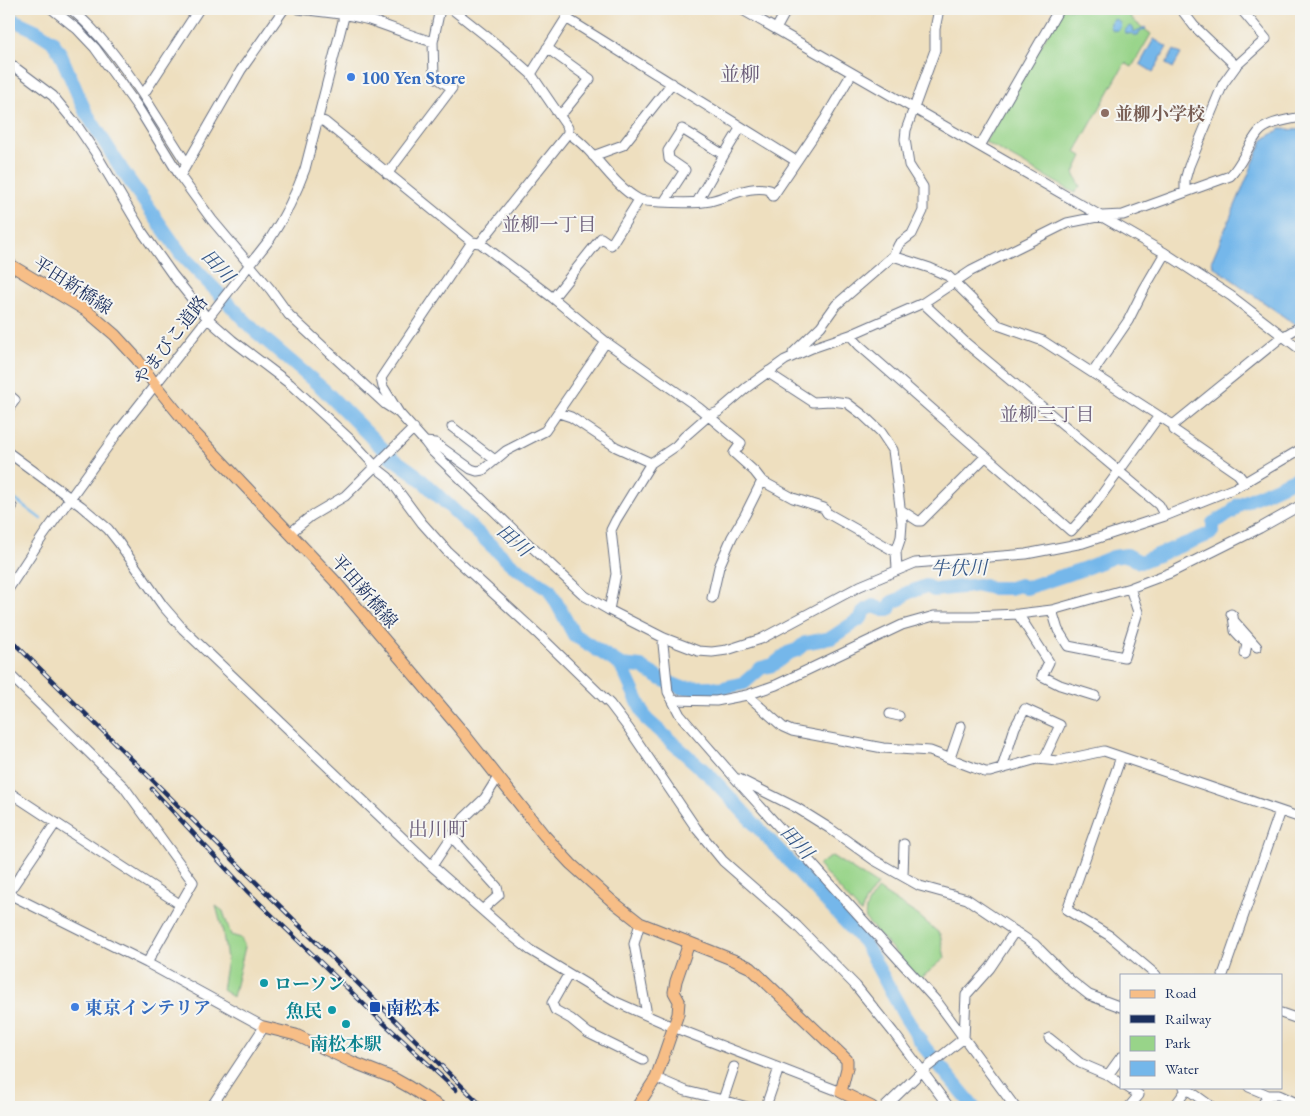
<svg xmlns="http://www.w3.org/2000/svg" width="1310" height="1116" font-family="'EB Garamond','Noto Serif JP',serif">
<rect width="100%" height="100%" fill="#f6f6f2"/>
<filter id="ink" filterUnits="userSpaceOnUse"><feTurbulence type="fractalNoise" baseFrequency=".02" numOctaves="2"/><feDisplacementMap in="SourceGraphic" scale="10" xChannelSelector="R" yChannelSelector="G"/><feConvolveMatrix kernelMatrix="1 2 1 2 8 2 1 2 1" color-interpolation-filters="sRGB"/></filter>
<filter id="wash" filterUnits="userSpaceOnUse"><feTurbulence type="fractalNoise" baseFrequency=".0096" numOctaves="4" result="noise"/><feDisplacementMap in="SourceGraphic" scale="20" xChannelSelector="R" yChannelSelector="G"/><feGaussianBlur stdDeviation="1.12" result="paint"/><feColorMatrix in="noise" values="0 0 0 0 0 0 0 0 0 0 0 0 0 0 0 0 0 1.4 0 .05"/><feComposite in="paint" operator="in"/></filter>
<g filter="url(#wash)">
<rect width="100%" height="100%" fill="#eedfbf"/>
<path fill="#98d489" stroke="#5a8274" d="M1062 9H1126L1134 21 1151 34 1132 67 1125 63 1075 152 1082 156 1074 173 1080 186 1075 193 985 142Z
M832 856 877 885 865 902 861 913 818 865Z
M878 889 919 916 940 934 945 958 920 979 866 920C863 907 871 899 878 889Z
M216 906 223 911 231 935 241 938 245 947 233 997 222 990 227 959 222 928Z"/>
<path fill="#74b7ea" stroke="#4873a4" d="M1109.5 25a5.5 5.5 0 1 1 11 0a5.5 5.5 0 1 1-11 0Z
M1130 26 1133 28 1134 32 1145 27 1146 29 1140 31 1138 35H1133L1132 33 1129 34 1125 33V30Z
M1154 39 1167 47 1153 72 1140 64Z
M1174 50 1181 54 1173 68 1166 64Z
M1280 129 1301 130V323L1297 326 1213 266 1212 260 1263 140Z"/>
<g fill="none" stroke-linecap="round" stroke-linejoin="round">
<path stroke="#74b7ea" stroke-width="2.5" d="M9 495 41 519"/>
<path stroke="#74b7ea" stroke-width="14" d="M9 18 35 30 52 41 60 53 85 111 122 170 181 254 254 330 322 388 391 457 415 474 512 565 549 589 574 635 621 665 646 719 710 776 864 942 904 1015 925 1048 974 1107
M621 665 641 667 661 679 682 688 709 687 719 689 744 683 761 668 773 665 788 653 797 650 805 643 831 638 861 618 864 611 873 606 884 610 889 609 892 602 900 599 907 593 926 586 934 590 979 585 992 588H1010L1020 585 1026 588 1083 569 1113 557 1127 555 1140 562 1210 534 1213 530V523L1231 513 1238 505 1301 476"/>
</g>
</g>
<g filter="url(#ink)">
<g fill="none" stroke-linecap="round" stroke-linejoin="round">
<g stroke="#656d80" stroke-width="11">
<path id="minor" d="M52 9 77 29 95 48 137 106 180 176 212 220 271 290 289 315 385 404 399 413
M71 9C100 33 122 64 143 95L199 9
M299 9C323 12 346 13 369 20 391 27 411 36 433 42
M452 9 505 51 531 74 568 128V133L480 243
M741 9 1165 253 1231 296 1301 350
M939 9 935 29V50L906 130 905 139 909 165 923 187V211L912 234 899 244 893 256 930 268 948 276 998 325 1043 341 1173 425 1174 430 1238 474 1245 483
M1181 9 1194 26 1236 66
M566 18 796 161
M776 29 787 9
M547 48 590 79 565 110 560 114
M9 63 53 96 76 124 95 152 143 233 172 274 208 319 232 340 290 384 352 441 379 470 388 477 422 523 447 551 539 635 610 704 629 729 696 828 723 861 797 926 856 986 893 1032 949 1107
M531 74 572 9
M143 95 187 164
M317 119 325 122 472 242 480 243 553 298 606 342 699 408 741 443 734 453 755 472 762 481 793 498 824 508 827 513 896 552
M568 133C595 150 610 183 638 199 643 202 654 201 660 202 677 203 694 204 710 201 729 197 751 184 770 190L773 196 825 119 852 73
M980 146 1059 9
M593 156 623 145 672 83
M387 174 452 88 434 76 433 42 440 9
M180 176 241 70 284 9
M1185 192V180L1189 166 1223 84 1236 66 1266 39 1241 9
M664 202 685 170 669 159 668 151 682 129 724 155 741 127
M697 202 724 155
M472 242 381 378 383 387 399 413 425 442 435 443 471 469 477 471 483 470 506 451 545 431 606 342
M553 298 601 238 611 245 639 200
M923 303 966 343 1159 505 1165 516
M850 335 859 345 1071 531 1095 504 1159 416
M793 353 821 326 836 305 893 256
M769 371 770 374 813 402 831 401 847 403 863 415 881 432 893 450 902 523 901 537 896 552 897 569
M1093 372 1128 321 1144 289 1165 253
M9 395 15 400 9 408
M559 413 571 417 616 447 651 463
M1173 425 1279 339 1301 326
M452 427 495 460
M425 442 431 450 521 537 585 596 609 610 664 638 698 651 712 652 727 650 761 639 860 586 915 563 1026 554 1083 543 1165 516 1235 488 1301 449
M9 453 81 506 108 529 119 543 163 606 183 629 432 866 506 931 530 950 614 1001 673 1027 841 1092
M9 504 12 507 9 511
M901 510 918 521H921L985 457
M290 533 311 516 345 496 414 428
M9 588 43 536 118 432 270 239C285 216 296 194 305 169L346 9
M712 598 719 567 732 537 745 515 762 481
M609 610 616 574 611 530 616 520 651 463 676 446 684 437 708 416 718 412 746 388 785 360 812 348 850 335 923 303 971 271 1067 223 1102 216 1123 215 1230 176C1242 164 1247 147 1258 133 1267 122 1288 120 1301 117
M1052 610 1058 630 1068 646 1124 657 1138 612 1130 588
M1018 614 1049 662 1042 676 1060 685 1095 696
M1231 614 1233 616 1235 631 1247 644 1245 654
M1234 621 1257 647
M664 638 663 644 668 692 680 715 741 785 938 1003 1015 1107
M9 674 124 787 193 882 147 963
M747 695 783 727 792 731 883 748 930 751 985 772H990L1037 759 1058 761 1104 751 1301 818
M673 700 716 701 747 695 776 685 902 625 934 616H973L1018 614 1052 610 1130 588 1170 573 1260 528 1301 505
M890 714 899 716
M1121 757 1067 910 1110 936 1156 975
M950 758 961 726
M1002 768 1015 727 1025 709 1060 725 1044 759
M739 779 797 808 829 828 874 860 920 886 967 899 1034 944 1070 980 1089 995 1121 1007
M9 792 181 905
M451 836 497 887 499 895 482 910
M432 866 464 818 485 798 498 777
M903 876 904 844
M9 892 55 824
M9 894 147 963 264 1027 211 1107
M640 923 634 944 646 1009
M568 975 552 1003 555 1010 571 1019 588 1033 643 1060
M1223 975 1280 811
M1281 1013 1301 1020
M1049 1038 1080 1063 1108 1075 1121 1084
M1108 1075 1121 1057
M656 1078 686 1091 723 1100 734 1067
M1127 1087 1139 1095 1129 1107
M1249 1087 1268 1095H1279L1301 1105
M1187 1089 1212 1107
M723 1100 747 1107
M764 1107 766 1106 779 1068
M885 1107 920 1073 964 1038 966 995 990 968 1015 931
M1174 1107 1187 1089 1184 1087
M1261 1107 1268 1095"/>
</g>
<g stroke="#656d80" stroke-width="13">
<path id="major" d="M9 264 87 311 115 335 137 359 156 386 191 429 334 580 460 729 544 835 571 864 612 901 640 923 736 961 751 968 847 1060V1068L841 1092 872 1107
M264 1027 296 1035 352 1062 393 1078 409 1087 440 1107
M637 1107 656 1078 678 1014 679 1001 674 992 676 981 689 943"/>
</g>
<use href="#minor" stroke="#fff" stroke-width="9"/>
<use href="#major" stroke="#f7be87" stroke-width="11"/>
<g stroke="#1b2f5e" stroke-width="4.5">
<path id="rail" d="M9 638 483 1107
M152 789 248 892 373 1013 456 1090"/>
</g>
<use href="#rail" stroke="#f6f6f2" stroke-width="2.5" stroke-dasharray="8" stroke-linecap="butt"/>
</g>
</g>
<g fill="#3f7fe0" stroke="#f6f6f2" stroke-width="2">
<circle cx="351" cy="77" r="5"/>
<circle cx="75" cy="1007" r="5"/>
</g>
<circle fill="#8d6e63" stroke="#f6f6f2" stroke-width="2" cx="1105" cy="113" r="5"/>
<g fill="#0f9aa8" stroke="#f6f6f2" stroke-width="2">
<circle cx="264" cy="983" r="5"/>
<circle cx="332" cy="1010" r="5"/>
<circle cx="346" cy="1024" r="5"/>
</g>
<rect fill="#1a4fb4" stroke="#f6f6f2" stroke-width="2" x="369" y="1001" width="12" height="12" rx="2.5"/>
<g text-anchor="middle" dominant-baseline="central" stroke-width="4" stroke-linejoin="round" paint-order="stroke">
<g font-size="18" font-weight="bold" fill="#366cbe" stroke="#f6f6f2" text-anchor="start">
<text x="361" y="77">100 Yen Store</text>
<text x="85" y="1007">東京インテリア</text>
</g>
<g font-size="18" font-weight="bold" fill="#785e54" stroke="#f6f6f2" text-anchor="start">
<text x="1115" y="113">並柳小学校</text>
</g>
<g font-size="18" fill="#1b2f5e" stroke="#f6f6f2">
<text transform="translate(73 285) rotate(33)">平田新橋線</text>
<text transform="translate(170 340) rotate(-52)">やまびこ道路</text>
<text transform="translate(365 591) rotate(49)">平田新橋線</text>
</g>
<g font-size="18" font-weight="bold" fill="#0d838f" stroke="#f6f6f2" text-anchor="start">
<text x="274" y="983">ローソン</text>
<text x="322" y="1010" text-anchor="end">魚民</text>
<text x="346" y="1043" text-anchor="middle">南松本駅</text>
</g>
<g font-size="18" font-weight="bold" fill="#164399" stroke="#f6f6f2" text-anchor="start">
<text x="386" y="1007">南松本</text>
</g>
<g font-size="19" fill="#685a76" stroke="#f6f6f2">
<text x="549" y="224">並柳一丁目</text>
<text x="1047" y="414">並柳三丁目</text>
</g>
<g font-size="19" font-style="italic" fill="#365888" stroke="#f6f6f2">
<text transform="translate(218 266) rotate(46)">田川</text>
<text transform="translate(514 540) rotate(41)">田川</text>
<text transform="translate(959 568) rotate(-1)">牛伏川</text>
<text transform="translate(797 842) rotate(47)">田川</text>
</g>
<g font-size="20" fill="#685a76" stroke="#f6f6f2">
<text x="740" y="74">並柳</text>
<text x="438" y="829">出川町</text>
</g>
</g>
<rect width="1310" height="1116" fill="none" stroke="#f6f6f2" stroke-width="30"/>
<rect x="1120" y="974" width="162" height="115" fill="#f6f6f2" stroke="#9ea6b7"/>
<rect x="1130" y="990" width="25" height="8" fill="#f7be87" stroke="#9ea6b7"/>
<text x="1165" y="998" font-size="15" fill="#1b2f5e">Road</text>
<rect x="1130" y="1015" width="25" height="8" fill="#1b2f5e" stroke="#9ea6b7"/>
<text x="1165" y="1024" font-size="15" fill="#1b2f5e">Railway</text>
<rect x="1130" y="1036" width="25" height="15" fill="#98d489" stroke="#9ea6b7"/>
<text x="1165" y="1048" font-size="15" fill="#1b2f5e">Park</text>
<rect x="1130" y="1061" width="25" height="15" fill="#74b7ea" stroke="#9ea6b7"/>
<text x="1165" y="1074" font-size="15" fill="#1b2f5e">Water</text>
</svg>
